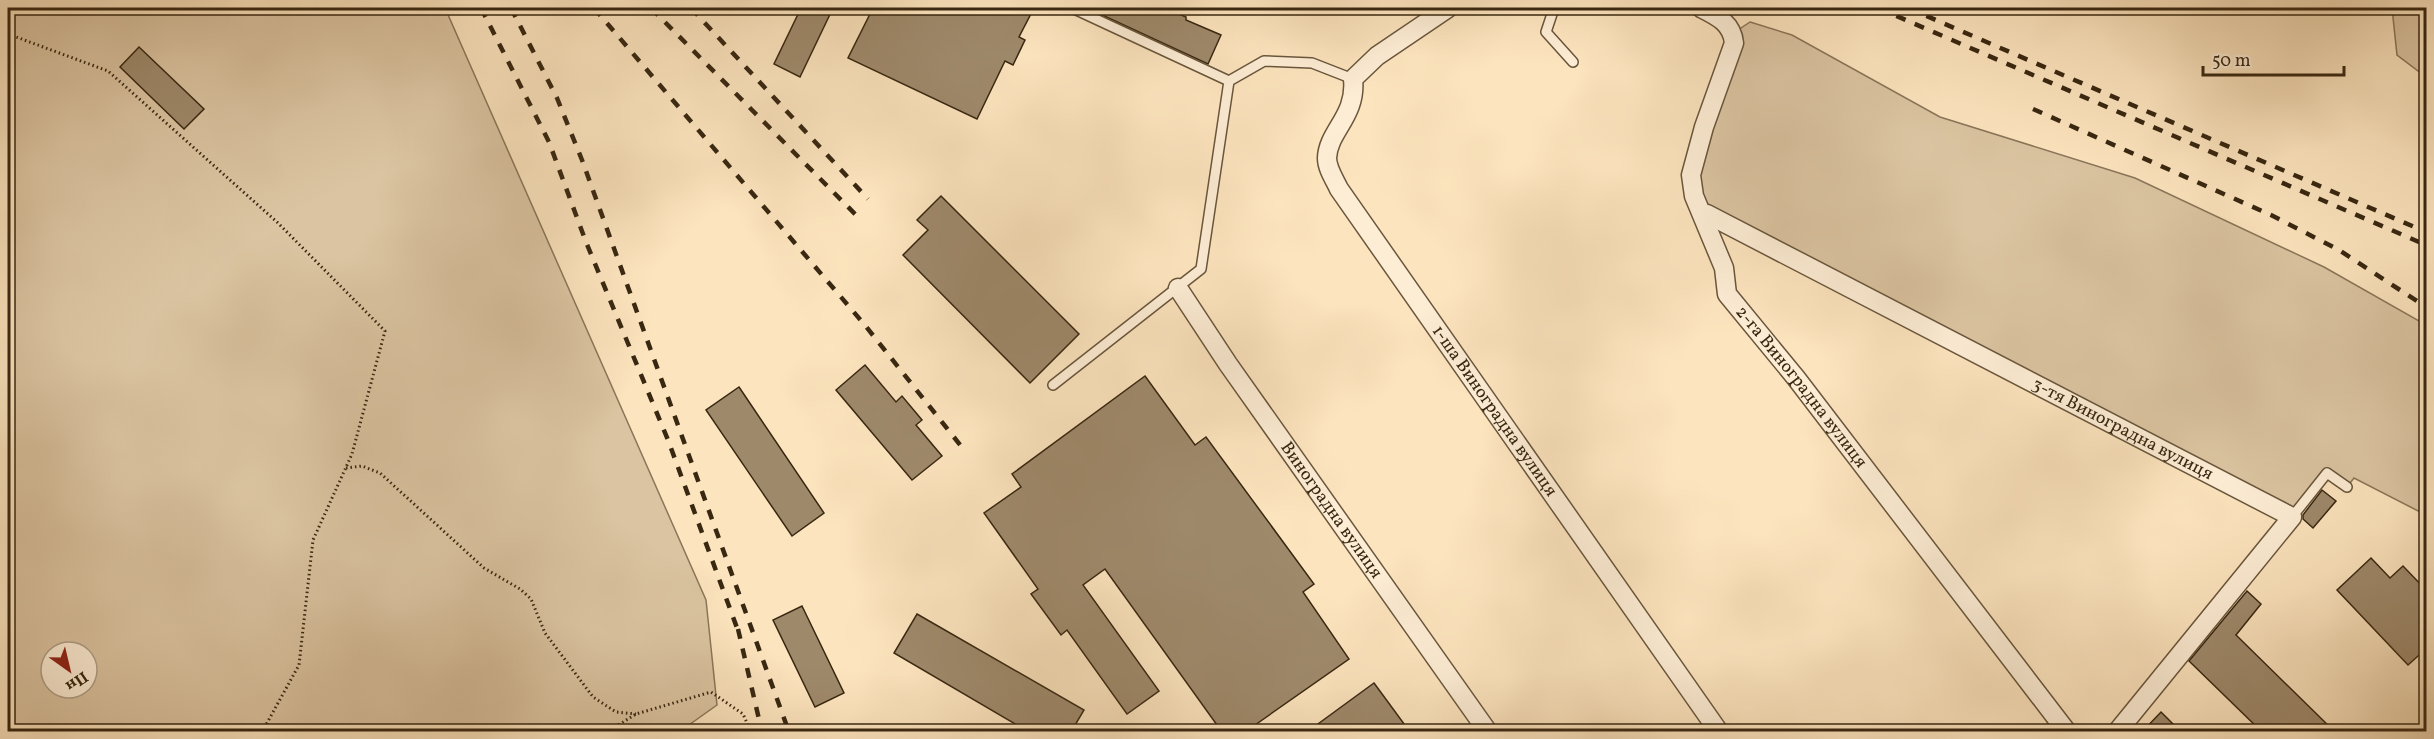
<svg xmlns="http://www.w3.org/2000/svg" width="2434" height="739" font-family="Vollkorn,serif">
<rect width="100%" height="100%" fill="#fce4be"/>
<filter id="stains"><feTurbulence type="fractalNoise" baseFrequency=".00333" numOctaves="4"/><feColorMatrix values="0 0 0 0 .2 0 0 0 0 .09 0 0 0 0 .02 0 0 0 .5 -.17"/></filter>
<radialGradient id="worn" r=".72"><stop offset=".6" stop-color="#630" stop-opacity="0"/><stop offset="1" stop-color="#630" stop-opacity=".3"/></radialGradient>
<path fill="#dbc4a1" stroke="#8a7659" stroke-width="1.5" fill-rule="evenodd" d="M8 8H445L706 600 717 705 679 732 8 731ZM51 652H87V688H51Z
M2392 8H2426V77L2397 55Z
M1750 22 1792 35 1940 117 2135 178 2324 267 2421 322 2426 326V515L2354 478 2347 487 2327 473 2292 517 1708 214 1688 173 1738 30Z"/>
<path fill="#9e896b" stroke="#382711" stroke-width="1.5" d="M801 8H833L800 77 774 64Z
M873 8H1034L1019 37 1025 40 1013 65 1005 61 977 119 848 58Z
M1087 8H1165L1186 17V20L1221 35 1208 64Z
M139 47 204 109 184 129 120 67Z
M941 196 1079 334 1030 383 903 255 928 230 917 220Z
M865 365 896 402 902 396 922 420 916 425 942 456 912 480 836 390Z
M1145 376 1195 445 1206 437 1314 584 1303 592 1349 659 1245 732H1222L1105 569 1083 585 1159 691 1127 714 1067 630 1061 635 1031 594 1038 589 984 513 1021 487 1012 474Z
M739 387 824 513 792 536 706 410Z
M2322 490 2336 501 2313 528 2303 519V515Z
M2371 558 2390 578 2403 566 2427 591V648L2408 665 2337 590Z
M2247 591 2261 604 2236 635 2335 732H2262L2189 661Z
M802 606 844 693 815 707 773 620Z
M917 614 1084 710 1071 732H1029L894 653Z
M1374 683 1410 732H1307Z
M2161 712 2181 732H2142Z"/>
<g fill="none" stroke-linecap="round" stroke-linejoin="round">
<g stroke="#69563c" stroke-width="12">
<path id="service" d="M1072 8 1229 81
M1554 8 1546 32 1573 62
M1053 385 1201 269 1229 81 1264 61 1312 63 1353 79
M2292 517 2327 473 2347 487"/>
</g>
<g stroke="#69563c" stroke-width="21">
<g id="minor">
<path id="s1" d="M1448 8 1377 56 1353 79C1357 116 1328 131 1327 158 1327 169 1335 180 1339 189L1719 732"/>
<path id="s2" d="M1701 8C1717 16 1732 23 1734 43L1704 127 1691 175 1694 196 1724 268 1727 294 1796 378 2067 732"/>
<path id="s3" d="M1707 214 2292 517 2117 732"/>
<path id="s4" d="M1178 288 1228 364 1488 732"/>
</g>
</g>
<path stroke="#382711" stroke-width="3" stroke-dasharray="1.5 3" stroke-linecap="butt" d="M8 34 108 71 277 222 385 331 352 454 313 540 299 665 262 732
M346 468 362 466 380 473 484 568 520 589 531 599 545 633 593 697 616 712 636 714
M607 732 636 714 711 692 743 714 751 732"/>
<use href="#service" stroke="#fdedd5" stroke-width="9"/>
<use href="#minor" stroke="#fdedd5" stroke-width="18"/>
<path stroke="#382711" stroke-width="4.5" stroke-dasharray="10 10" stroke-linecap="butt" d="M481 8 549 142 586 242 668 440 740 636
M511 8 557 98 582 160 789 732
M594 8 864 324 961 446
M651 8 856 215
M691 8 868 199
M1878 8 2426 245
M1908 8 2426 232
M2033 109 2271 215 2339 250 2426 307
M738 629 762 732"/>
</g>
<g text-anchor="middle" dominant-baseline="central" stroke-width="5" stroke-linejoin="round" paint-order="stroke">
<g font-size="18" fill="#382711" stroke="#fdedd5">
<text stroke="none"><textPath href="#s2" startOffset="434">2-га Виноградна вулиця</textPath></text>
<text stroke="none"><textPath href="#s1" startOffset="508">1-ша Виноградна вулиця</textPath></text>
<text stroke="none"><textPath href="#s3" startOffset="468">3-тя Виноградна вулиця</textPath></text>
<text stroke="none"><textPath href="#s4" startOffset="270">Виноградна вулиця</textPath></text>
</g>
</g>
<rect width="2434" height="739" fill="none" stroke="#fce4be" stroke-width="30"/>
<rect x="9" y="9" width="2416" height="721" fill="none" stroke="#382711" stroke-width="3"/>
<rect x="15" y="15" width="2404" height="709" fill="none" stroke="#382711" stroke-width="1.5"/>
<g transform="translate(69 670) rotate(146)"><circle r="28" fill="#fdedd5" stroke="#ae9e87" stroke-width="1.5"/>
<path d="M0-4.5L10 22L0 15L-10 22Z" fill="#8f2418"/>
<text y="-9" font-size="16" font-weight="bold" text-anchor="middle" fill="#382711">Пн</text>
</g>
<path d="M2203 66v9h141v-9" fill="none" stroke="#382711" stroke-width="3"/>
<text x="2212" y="66" font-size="18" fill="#382711" stroke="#fdedd5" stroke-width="4.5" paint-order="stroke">50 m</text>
<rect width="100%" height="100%" filter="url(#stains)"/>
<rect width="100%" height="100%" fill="url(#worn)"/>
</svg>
